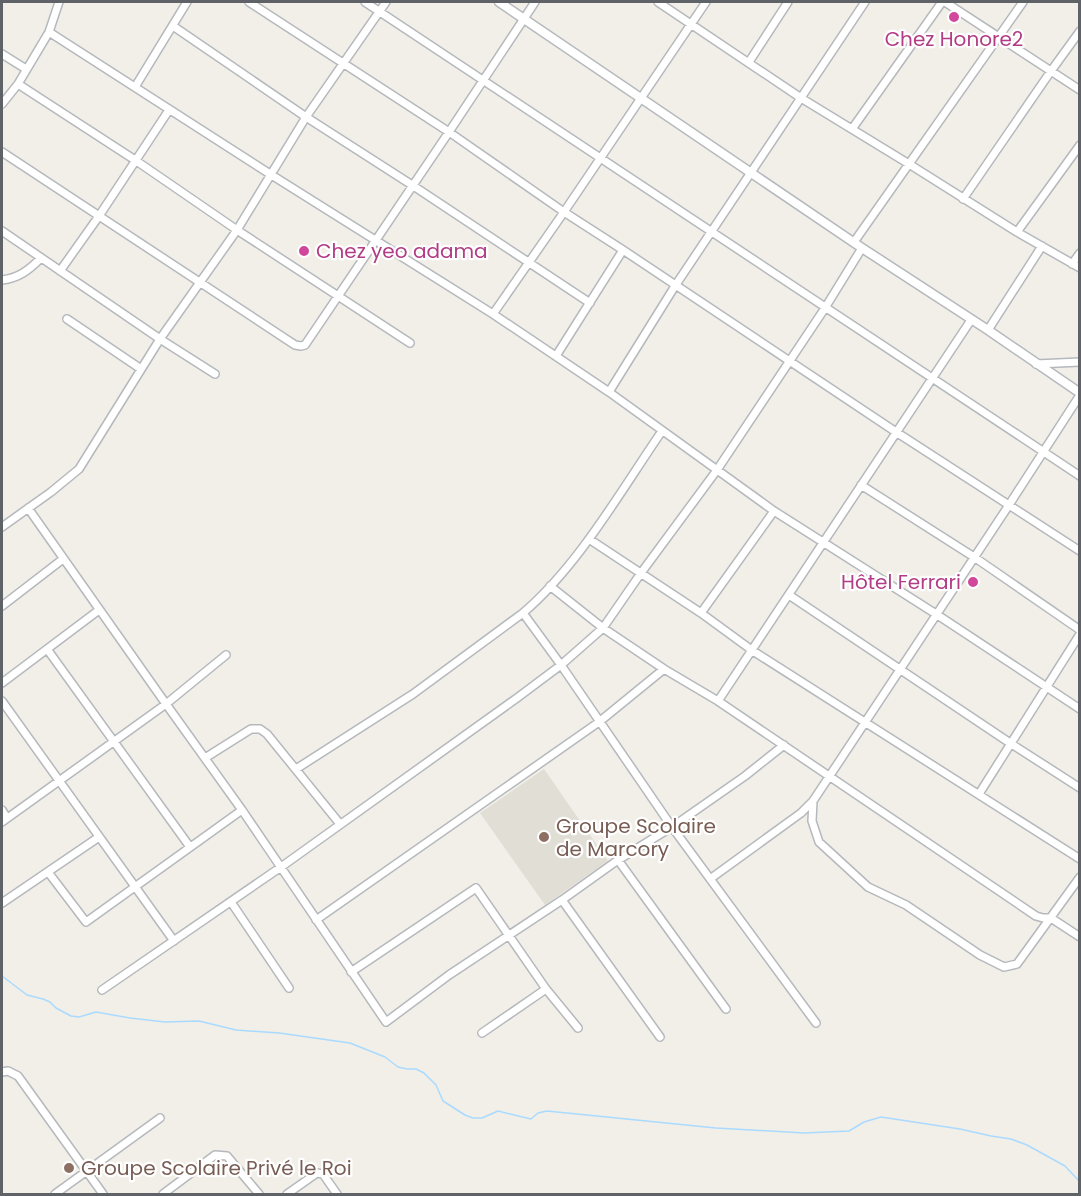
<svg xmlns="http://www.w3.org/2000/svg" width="1081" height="1196" font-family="Poppins,sans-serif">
<rect width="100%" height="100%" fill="#f1efe8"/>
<path fill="#e1ded6" d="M544 769 608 861 545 905 480 813Z"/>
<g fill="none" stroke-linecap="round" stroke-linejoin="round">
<path stroke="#aadaff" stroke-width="1.5" d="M2 976 27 995 43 999 50 1002 56 1008 71 1016 79 1017 96 1012 130 1018 165 1022 199 1021 236 1030 279 1033 350 1043 385 1057 398 1067 407 1069H416L424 1073 436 1085 443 1101 465 1115 473 1118H482L498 1111 531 1119 538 1113 547 1111 716 1128 804 1133 849 1131 864 1122 881 1117 960 1129 991 1136 1011 1139 1027 1145 1065 1166 1080 1182"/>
<g stroke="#b5b8bc" stroke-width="10">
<path id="minor" d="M249 2 449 132 564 212 623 250 896 432 1080 551
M365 2 1080 476
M658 2 801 98 909 164 1017 232 1080 268
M945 2 1080 90
M173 26 306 117 412 185 590 303
M49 32 270 174 493 314 609 392 774 511 936 614 1080 709
M2 54 26 69
M749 62 788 2
M18 84 135 160 237 230 410 343
M135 87 187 2
M2 104 18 84 49 32 59 2
M852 129 942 2
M2 152 295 345 301 346 305 345 449 132 535 2
M963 199 1051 71 1080 31
M2 231 160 339 215 374
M1017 232 1080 145
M854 242 1023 2
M1072 264 1080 253
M60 271 99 216 169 110
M2 280C19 278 29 270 41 258
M493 314 564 212 706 2
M67 319 141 369
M988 330 1042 246
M556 356 623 250
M1036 364 1080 362
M609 392 675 286 865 2
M861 485 974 557 1080 630
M28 508 166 704 242 810 386 1022 449 975 562 900 618 860 672 827 745 776 784 745
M2 527 51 492 79 469 160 339 237 230 306 117 386 2
M589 539 701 613 753 651 1080 859
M550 586 603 628 664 669 718 701 1036 916 1043 918H1051L1080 937
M789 595 1010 743 1080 788
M2 606 63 559
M523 613 561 665 672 827 816 1023
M701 613 774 511
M47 649 190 847
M2 683 99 610
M2 701 174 941
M718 701 971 320
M205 758 251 729H260L267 734 340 824
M296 769 413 694 523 613C579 565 620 492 662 431
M979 794 1080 634
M813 801 812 821 819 842 868 887 906 905 980 955 1004 967 1017 964 1080 877
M2 810 7 818
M2 822 166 704 226 655
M618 860 726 1009
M48 872 86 922 242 810
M710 879 801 813 813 801 1009 505 1080 395
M562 900 660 1037
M231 902 289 988
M2 903 99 837
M316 920 599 722 664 669
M351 972 476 888 546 989 578 1028
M102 990 281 867 517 698 561 665 603 628 641 573 717 470 825 308 862 248
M482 1033 546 989
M2 1072 8 1071 18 1076 103 1194
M55 1194 160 1118
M163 1194 215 1155 227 1156 259 1194
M287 1194 317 1173 323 1174 337 1194"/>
</g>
<g stroke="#b5b8bc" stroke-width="11">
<path id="tertiary" d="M499 2 862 248 988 330 1080 393"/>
</g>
<use href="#minor" stroke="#fff" stroke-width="7"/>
<use href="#tertiary" stroke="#fff" stroke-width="8"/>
</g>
<g fill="#d1479c" stroke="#fff" stroke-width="2">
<circle cx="954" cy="17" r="6"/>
<circle cx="304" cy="251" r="6"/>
<circle cx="973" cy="582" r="6"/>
</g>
<g fill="#8d6e63" stroke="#fff" stroke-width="2">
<circle cx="544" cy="837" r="6"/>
<circle cx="69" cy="1168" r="6"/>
</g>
<g text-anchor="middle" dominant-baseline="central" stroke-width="4.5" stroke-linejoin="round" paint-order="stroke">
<g font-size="20" fill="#b23c85" stroke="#fff">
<text x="954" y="39">Chez Honore2</text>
<text x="316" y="251" text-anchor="start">Chez yeo adama</text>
<text x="961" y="582" text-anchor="end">Hôtel Ferrari</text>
</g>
<g font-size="20" fill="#785e54" stroke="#fff" text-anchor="start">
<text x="556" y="826">Groupe Scolaire<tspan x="556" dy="23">de Marcory</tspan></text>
<text x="81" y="1168">Groupe Scolaire Privé le Roi</text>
</g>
</g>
<rect width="1081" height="1196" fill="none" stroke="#5f6368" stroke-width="6"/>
</svg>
